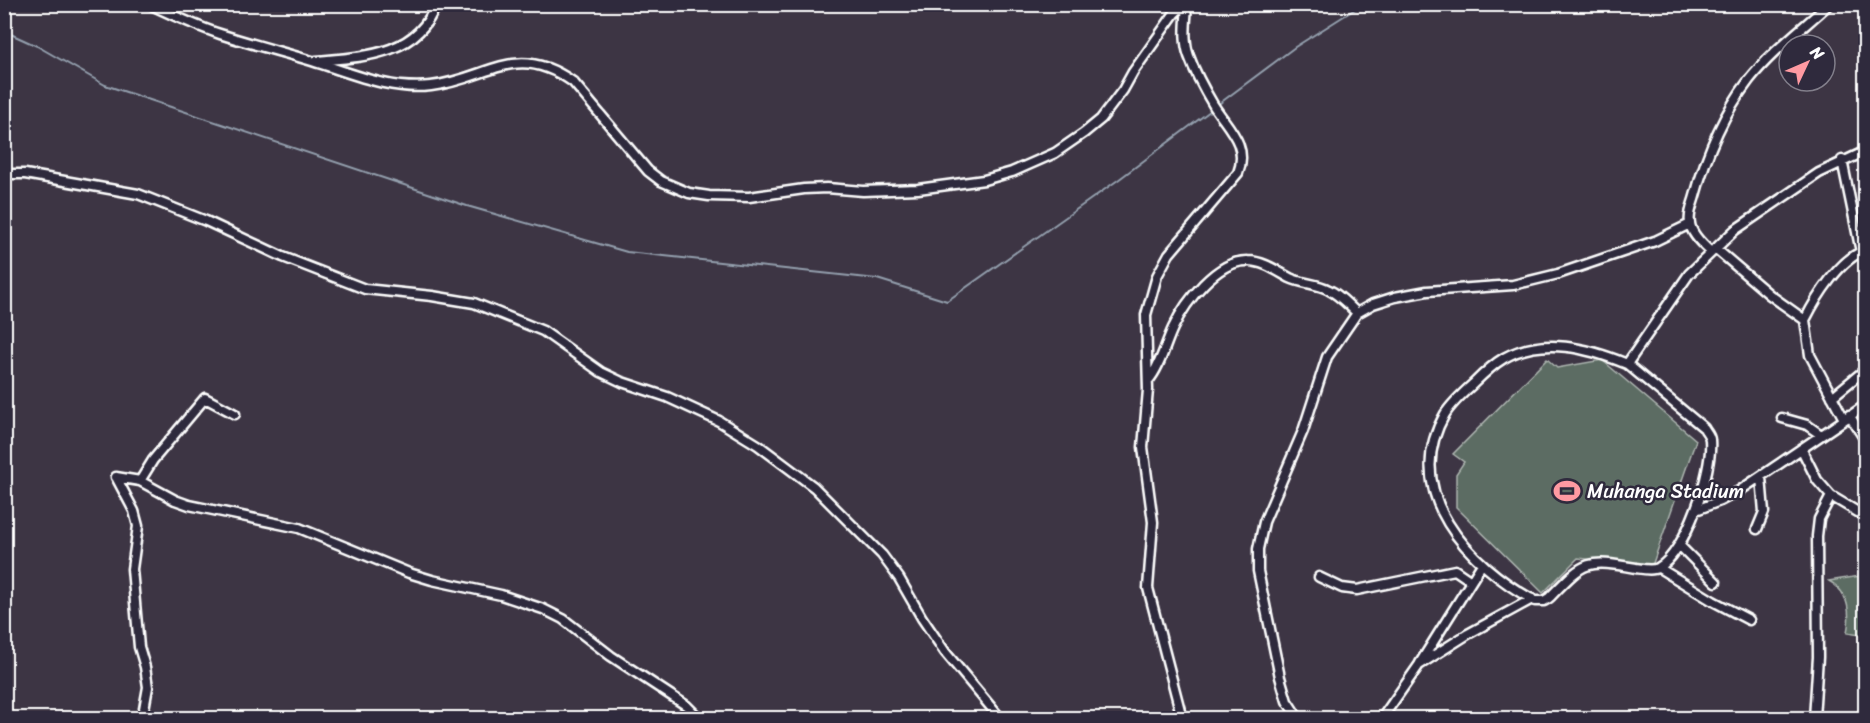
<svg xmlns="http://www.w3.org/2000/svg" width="1870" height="723" font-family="Sriracha,sans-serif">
<rect width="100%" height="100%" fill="#3d3544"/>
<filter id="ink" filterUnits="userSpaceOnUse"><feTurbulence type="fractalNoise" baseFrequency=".0167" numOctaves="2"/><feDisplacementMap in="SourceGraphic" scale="12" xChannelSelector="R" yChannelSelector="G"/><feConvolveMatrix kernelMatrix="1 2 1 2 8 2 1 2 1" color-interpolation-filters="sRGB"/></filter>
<g filter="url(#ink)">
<path fill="#5c6c63" stroke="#aeb6b1" stroke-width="1.5" d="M1547 359 1557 368 1602 360 1696 440 1652 566 1578 558 1543 593 1456 507V474L1464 462 1453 454Z
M1860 576 1863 584H1866L1865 626 1863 627 1864 631 1860 635 1847 633C1851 612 1849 592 1829 581Z"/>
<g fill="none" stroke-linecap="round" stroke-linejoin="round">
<path stroke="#94a0ae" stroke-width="2" d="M4 31 37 46 105 85 467 206 627 252 877 279 947 301 1118 180 1210 111
M1220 103 1295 47 1363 4"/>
<g stroke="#fff" stroke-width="13">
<path id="street" d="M149 4C172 15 196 26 220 34 251 44 282 52 312 61 351 73 390 91 431 86 489 79 515 41 573 82L648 171 661 181 689 193 709 196 749 197 804 189 827 188 863 191 918 189 984 180 1012 172 1055 153 1084 133 1101 119 1123 90 1133 72 1174 14 1179 9 1187 8 1192 4
M316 61C361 57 418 56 436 4
M1842 160 1861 252
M4 174H25L138 194 206 221 283 257 365 289 432 296 474 303 543 331 601 372 622 382 667 397 719 421 758 445 814 487 882 555 899 578 922 618 945 652 1000 718
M1715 248 1770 295 1805 320
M1711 252C1703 245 1691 234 1690 223 1688 214 1693 204 1695 196 1706 155 1723 114 1749 80 1772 51 1802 29 1829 4
M1627 364C1588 348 1543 336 1504 358 1492 365 1482 375 1473 384 1463 393 1452 403 1445 414 1400 493 1469 565 1535 601H1544L1549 598C1585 561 1585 559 1636 568 1643 569 1652 571 1658 568 1686 553 1713 470 1710 440 1710 435 1706 432 1704 428L1627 364 1689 274 1735 230 1819 173 1866 151
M1148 381C1160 367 1165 345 1173 328 1185 302 1217 260 1248 261 1263 261 1277 271 1290 278 1302 284 1317 283 1329 290 1340 295 1348 305 1357 313
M1832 397 1866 369
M1849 415 1866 441
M1782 418 1807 425 1821 435
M1844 419 1810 355 1805 320C1816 298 1840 258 1866 250
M1802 450 1817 480 1831 496 1866 517
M116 477 140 481 175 500 189 505 299 528 409 573 432 580 501 595 543 609 563 619 611 656 687 706 699 718
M116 477 134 511 138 526 132 569 139 647 145 667 148 687 144 709 148 718
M140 481 153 460 205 398 235 414
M1696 510 1720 501 1739 491 1866 405
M1757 529 1764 512 1761 477
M1679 545 1716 582
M1659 568 1713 601 1749 620
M1319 577 1342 588 1357 590 1455 570 1471 581
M1420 663 1482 564
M1182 718 1148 588 1153 522 1143 447 1148 390 1146 315 1157 276 1169 254 1238 173C1249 145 1228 128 1214 106 1205 91 1195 73 1189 56 1183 40 1186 22 1187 5
M1298 718 1287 701 1280 677 1258 571V549L1264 522 1303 431 1327 357 1357 313 1373 304 1395 297 1427 291 1513 285 1558 274 1655 241 1690 224
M1382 718 1419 665 1468 634 1532 599
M1814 718 1818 657 1817 536 1819 519 1831 496"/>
</g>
<use href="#street" stroke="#2f2a3d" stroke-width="8"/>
</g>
</g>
<defs>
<g id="stadium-bare" transform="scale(2.07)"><path d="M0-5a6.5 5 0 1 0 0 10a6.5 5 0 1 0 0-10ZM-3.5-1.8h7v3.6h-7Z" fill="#ff9aa2" stroke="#2f2a3d" stroke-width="2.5" paint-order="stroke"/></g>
</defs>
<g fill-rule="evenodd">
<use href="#stadium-bare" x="1567" y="491"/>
</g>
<g text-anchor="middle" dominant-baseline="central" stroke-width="5" stroke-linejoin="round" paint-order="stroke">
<g font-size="20" fill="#fff" stroke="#2f2a3d" text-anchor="start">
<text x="1587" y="491">Muhanga Stadium</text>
</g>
</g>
<rect width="1870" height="723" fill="none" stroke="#2f2a3d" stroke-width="24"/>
<rect x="12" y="12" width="1846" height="699" fill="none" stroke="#fff" stroke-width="2" filter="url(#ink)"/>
<g transform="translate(1807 63) rotate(46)"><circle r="28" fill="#2f2a3d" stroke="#827f8b" stroke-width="1.5"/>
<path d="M0-4.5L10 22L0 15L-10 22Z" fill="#ff9aa2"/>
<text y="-9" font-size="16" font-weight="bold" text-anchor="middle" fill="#ffffff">N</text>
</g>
</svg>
